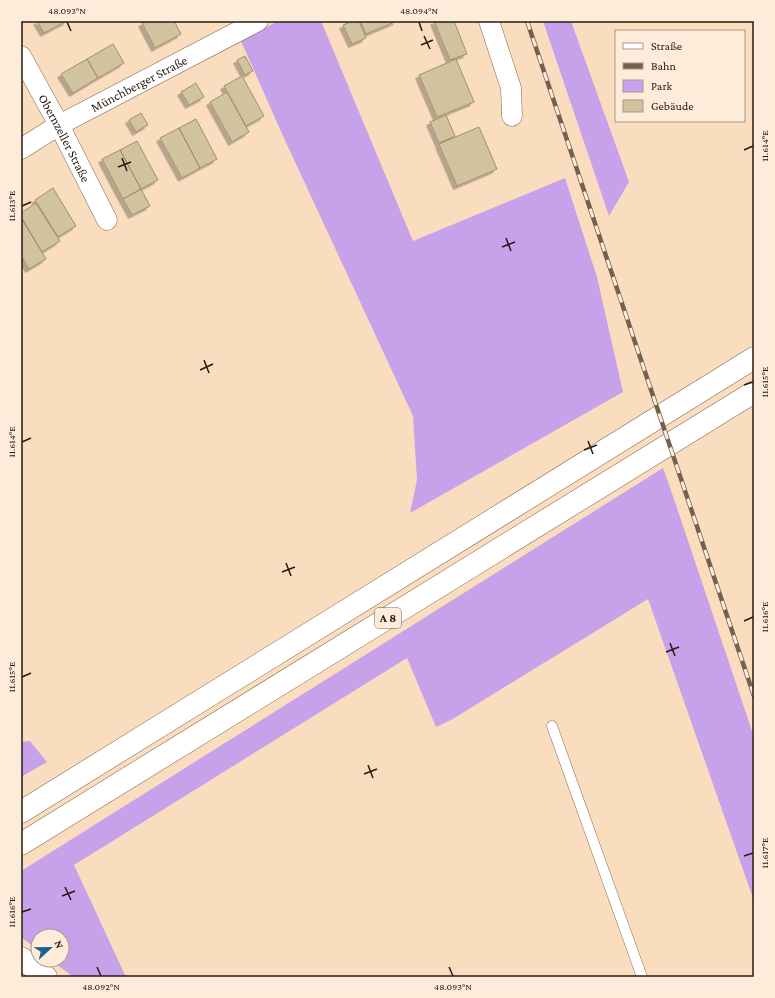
<svg xmlns="http://www.w3.org/2000/svg" width="775" height="998" font-family="'Crimson Pro',serif">
<defs>
<filter id="shadow"><feDropShadow dx="-3.5" dy="3.5" stdDeviation="0" flood-color="#0004"/></filter>
</defs>
<rect width="100%" height="100%" fill="#faddbf"/>
<path fill="#c7a2ea" d="M278 21H321L413 241 565 178 597 277 623 392 410 513 417 480 413 416 283 136 241 41Z
M543 21H571L629 182 609 216Z
M663 468 674 499 754 737V901L648 599 451 720 436 727 407 658 74 865 125 975 127 977H73L51 960H62V936H38V950L21 937V871Z
M30 741 47 762 21 777V742Z"/>
<path fill="#d2c39f" stroke="#9e906e" filter="url(#shadow)" d="M37 21H67L44 33Z
M147 21H174L181 34 155 48 142 23Z
M353 21H359L366 38 352 44 343 25Z
M360 21H397L366 34Z
M434 21H454L467 54 450 60Z
M113 44 124 63 98 78 87 59Z
M245 56 253 71 245 75 237 60Z
M87 59 98 78 73 93 61 74Z
M456 59 474 102 437 117 419 75Z
M242 76 264 116 246 126 224 86Z
M196 83 204 97 189 105 181 92Z
M227 92 249 132 232 142 210 102Z
M141 113 148 125 136 132 129 120Z
M446 115 455 136 439 143 430 122Z
M196 119 217 159 200 168 179 128Z
M479 127 497 169 457 186 439 144Z
M179 128 200 168 182 178 160 138Z
M137 141 158 180 141 189 120 150Z
M120 150 141 189 123 199 102 159Z
M53 188 76 226 58 237 35 200Z
M141 189 150 206 132 215 123 199Z
M36 203 60 241 42 252 21 218V213Z
M23 220 46 259 29 269 21 255V221Z"/>
<g fill="none" stroke-linecap="round" stroke-linejoin="round">
<g stroke="#83694f" stroke-width="11">
<path id="lane" d="M552 726 642 977"/>
</g>
<g stroke="#83694f" stroke-width="21">
<g id="street">
<path d="M489 21 511 88 512 116"/>
<path id="s1" d="M21 56 59 125 107 220"/>
<path id="s2" d="M21 149 59 125 258 21"/>
</g>
</g>
<g stroke="#83694f" stroke-width="23">
<path id="secondary" d="M21 958 46 977"/>
</g>
<g stroke="#83694f" stroke-width="23">
<path id="highway" d="M21 812 754 358
M21 844 754 392"/>
</g>
<use href="#lane" stroke="#fff" stroke-width="10"/>
<use href="#street" stroke="#fff" stroke-width="20"/>
<use href="#secondary" stroke="#fff" stroke-width="22"/>
<use href="#highway" stroke="#fff" stroke-width="22"/>
<g stroke="#72614f" stroke-width="4.5">
<path id="rail" d="M527 21 754 696"/>
</g>
<use href="#rail" stroke="#feecdb" stroke-width="3" stroke-dasharray="9" stroke-linecap="butt"/>
</g>
<path fill="none" stroke="#251b10" stroke-width="1.5" d="M67 22 71 31M419 22 422 31M424 36 430 49M421 45 433 40M744 150 753 146M122 158 127 171M118 167 131 162M22 206 31 202M506 238 511 251M502 247 515 242M204 360 209 373M200 370 213 364M744 385 753 382M588 441 593 454M22 442 31 438M584 450 597 445M286 563 291 576M282 572 295 567M744 621 753 617M670 643 675 656M666 652 679 647M22 677 31 673M368 765 373 778M364 774 377 769M744 856 753 853M65 887 71 900M62 896 75 891M22 912 31 909M97 967 101 976M449 967 453 976"/>
<g text-anchor="middle" dominant-baseline="central" stroke-width="3" stroke-linejoin="round" paint-order="stroke">
<rect fill="#feecdb" stroke="#665a4d" stroke-width="1" x="375" y="608" width="26" height="20" rx="3"/>
<g font-size="12" font-weight="bold" fill="#251b10">
<text x="388" y="618">A 8</text>
</g>
<g font-size="13" fill="#251b10" stroke="#feecdb">
<text stroke="none"><textPath href="#s2" startOffset="135">Münchberger Straße</textPath></text>
<text stroke="none"><textPath href="#s1" startOffset="93">Obernzeller Straße</textPath></text>
</g>
</g>
<rect width="775" height="998" fill="none" stroke="#feecdb" stroke-width="44"/>
<rect x="615" y="30" width="130" height="92" fill="#feecdb" stroke="#a7988a"/>
<rect x="623" y="43" width="20" height="6" fill="#ffffff" stroke="#a7988a"/>
<text x="651" y="50" font-size="12" fill="#251b10">Straße</text>
<rect x="623" y="63" width="20" height="6" fill="#72614f" stroke="#a7988a"/>
<text x="651" y="70" font-size="12" fill="#251b10">Bahn</text>
<rect x="623" y="80" width="20" height="12" fill="#c7a2ea" stroke="#a7988a"/>
<text x="651" y="90" font-size="12" fill="#251b10">Park</text>
<rect x="623" y="100" width="20" height="12" fill="#d2c39f" stroke="#a7988a"/>
<text x="651" y="110" font-size="12" fill="#251b10">Gebäude</text>
<g transform="translate(50 948) rotate(68)"><circle r="19" fill="#feecdb" stroke="#a7988a"/>
<path d="M0-3L7 15L0 10L-7 15Z" fill="#1c5f94"/>
<text y="-6" font-size="11" font-weight="bold" text-anchor="middle" fill="#251b10">N</text>
</g>
<rect x="22" y="22" width="731" height="954" fill="none" stroke="#251b10" stroke-width="1.5"/>
<g font-size="10" text-anchor="middle" fill="#251b10">
<text x="67" y="14">48.093°N</text>
<text x="419" y="14">48.094°N</text>
<text transform="translate(764 146) rotate(-90)" y="4">11.614°E</text>
<text transform="translate(11 206) rotate(-90)" y="4">11.613°E</text>
<text transform="translate(764 382) rotate(-90)" y="4">11.615°E</text>
<text transform="translate(11 442) rotate(-90)" y="4">11.614°E</text>
<text transform="translate(764 617) rotate(-90)" y="4">11.616°E</text>
<text transform="translate(11 677) rotate(-90)" y="4">11.615°E</text>
<text transform="translate(764 853) rotate(-90)" y="4">11.617°E</text>
<text transform="translate(11 912) rotate(-90)" y="4">11.616°E</text>
<text x="101" y="990">48.092°N</text>
<text x="453" y="990">48.093°N</text>
</g>
</svg>
